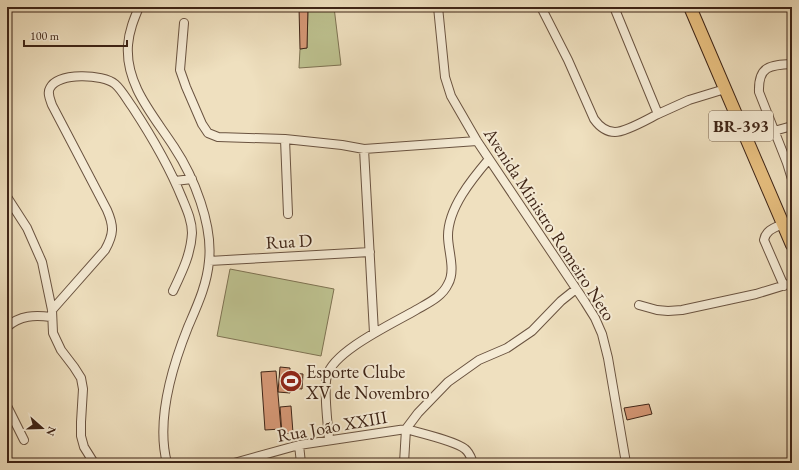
<svg xmlns="http://www.w3.org/2000/svg" width="799" height="470" font-family="'EB Garamond',serif">
<rect width="100%" height="100%" fill="#efe0bf"/>
<filter id="stains"><feTurbulence type="fractalNoise" baseFrequency=".005" numOctaves="4"/><feColorMatrix values="0 0 0 0 .2 0 0 0 0 .09 0 0 0 0 .02 0 0 0 .5 -.17"/></filter>
<radialGradient id="worn" r=".72"><stop offset=".6" stop-color="#630" stop-opacity="0"/><stop offset="1" stop-color="#630" stop-opacity=".3"/></radialGradient>
<path fill="#bdc18f" stroke="#7e7252" d="M308 7H334L341 65 299 68 300 49 307 48Z
M230 269 334 289 321 356 217 336Z"/>
<path fill="#d69876" stroke="#3e2416" d="M299 7H308L307 48 300 49Z
M280 367 290 368V373L303 374 302 389 290 388V393L278 392Z
M276 371 281 429 265 430 261 372Z
M649 404 652 414 627 420 624 408Z
M291 406 293 433 282 434 280 407Z"/>
<g fill="none" stroke-linecap="round" stroke-linejoin="round">
<g stroke="#6a5340" stroke-width="10">
<path id="minor" d="M139 7C134 19 129 31 128 45 125 85 154 116 174 147 194 177 213 225 209 261 207 285 197 306 188 327 172 367 156 421 167 463
M438 7 445 77 451 96 477 141 585 302 595 318 602 334 608 358 626 463
M541 7 568 60 594 119C599 126 606 132 615 132 626 132 648 119 658 114L614 7
M184 23 180 70 186 87 202 124 208 133 218 137 285 139 342 145 364 149 477 141
M792 64C770 65 758 66 759 92L787 163 792 179
M658 114 689 100 725 89
M774 131 792 126
M285 139 288 214
M364 149 374 333
M175 181 192 179
M7 197 27 228 42 262 52 310 53 333 61 350 74 367 81 378 83 389 81 422V436L84 447 94 463
M783 224C774 228 766 230 764 240L784 286
M209 261 370 252
M639 305 657 310 668 311 682 310 756 294 792 283
M52 310 105 250C114 234 114 226 107 210L52 105C50 99 47 93 50 88 58 72 103 74 115 84 122 90 127 100 133 108 152 137 169 166 182 198 187 210 192 221 192 233 191 254 182 272 173 291
M7 327C20 315 35 315 51 317
M7 406 24 440
M329 440C328 424 323 389 327 376 333 351 394 323 416 310 428 303 442 297 448 284 456 270 448 251 448 236 448 208 472 179 489 159
M299 445 301 463
M234 463 299 445 406 429 418 413 448 382 479 360 507 348 532 331 561 301 576 289
M404 463 406 429C420 433 456 441 465 449 470 453 471 458 473 463"/>
</g>
<g stroke="#3e2416" stroke-width="14">
<path id="highway" d="M690 7 792 245"/>
</g>
<use href="#minor" stroke="#f5ebd5" stroke-width="8"/>
<use href="#highway" stroke="#e8c080" stroke-width="12"/>
</g>
<defs>
<g id="stadium-disc" transform="scale(1.15)"><circle r="9.5" fill="#8f2418" stroke="#f5ebd5"/><path d="M0-5a6.5 5 0 1 0 0 10a6.5 5 0 1 0 0-10ZM-3.5-1.8h7v3.6h-7Z" fill="#fff"/></g>
</defs>
<g fill-rule="evenodd">
<use href="#stadium-disc" x="291" y="381"/>
</g>
<g text-anchor="middle" dominant-baseline="central" stroke-width="4" stroke-linejoin="round" paint-order="stroke">
<rect fill="#f5ebd5" stroke="#75604f" stroke-width="1" x="709" y="111" width="64" height="30" rx="3"/>
<g font-size="17" font-weight="bold" fill="#3e2416">
<text x="741" y="126">BR-393</text>
</g>
<g font-size="18" fill="#3e2416" stroke="#f5ebd5">
<text transform="translate(550 224) rotate(57)">Avenida Ministro Romeiro Neto</text>
<text transform="translate(289 241) rotate(-3)">Rua D</text>
<text transform="translate(332 426) rotate(-10)">Rua João XXIII</text>
</g>
<g font-size="18" fill="#3e2416" stroke="#f5ebd5" text-anchor="start">
<text x="306" y="371">Esporte Clube<tspan x="306" dy="21">XV de Novembro</tspan></text>
</g>
</g>
<rect width="799" height="470" fill="none" stroke="#efe0bf" stroke-width="24"/>
<rect x="8" y="8" width="783" height="454" fill="none" stroke="#3e2416" stroke-width="2"/>
<rect x="12" y="12" width="775" height="446" fill="none" stroke="#3e2416"/>
<g transform="translate(42 428) rotate(110)" stroke="#f5ebd5" stroke-width="3" paint-order="stroke">
<path d="M0-3L7 15L0 10L-7 15Z" fill="#3e2416"/>
<text y="-6" font-size="11" font-weight="bold" text-anchor="middle" fill="#3e2416">N</text>
</g>
<path d="M24 40v6h103v-6" fill="none" stroke="#3e2416" stroke-width="2"/>
<text x="30" y="40" font-size="12" fill="#3e2416" stroke="#f5ebd5" stroke-width="3" paint-order="stroke">100 m</text>
<rect width="100%" height="100%" filter="url(#stains)"/>
<rect width="100%" height="100%" fill="url(#worn)"/>
</svg>
